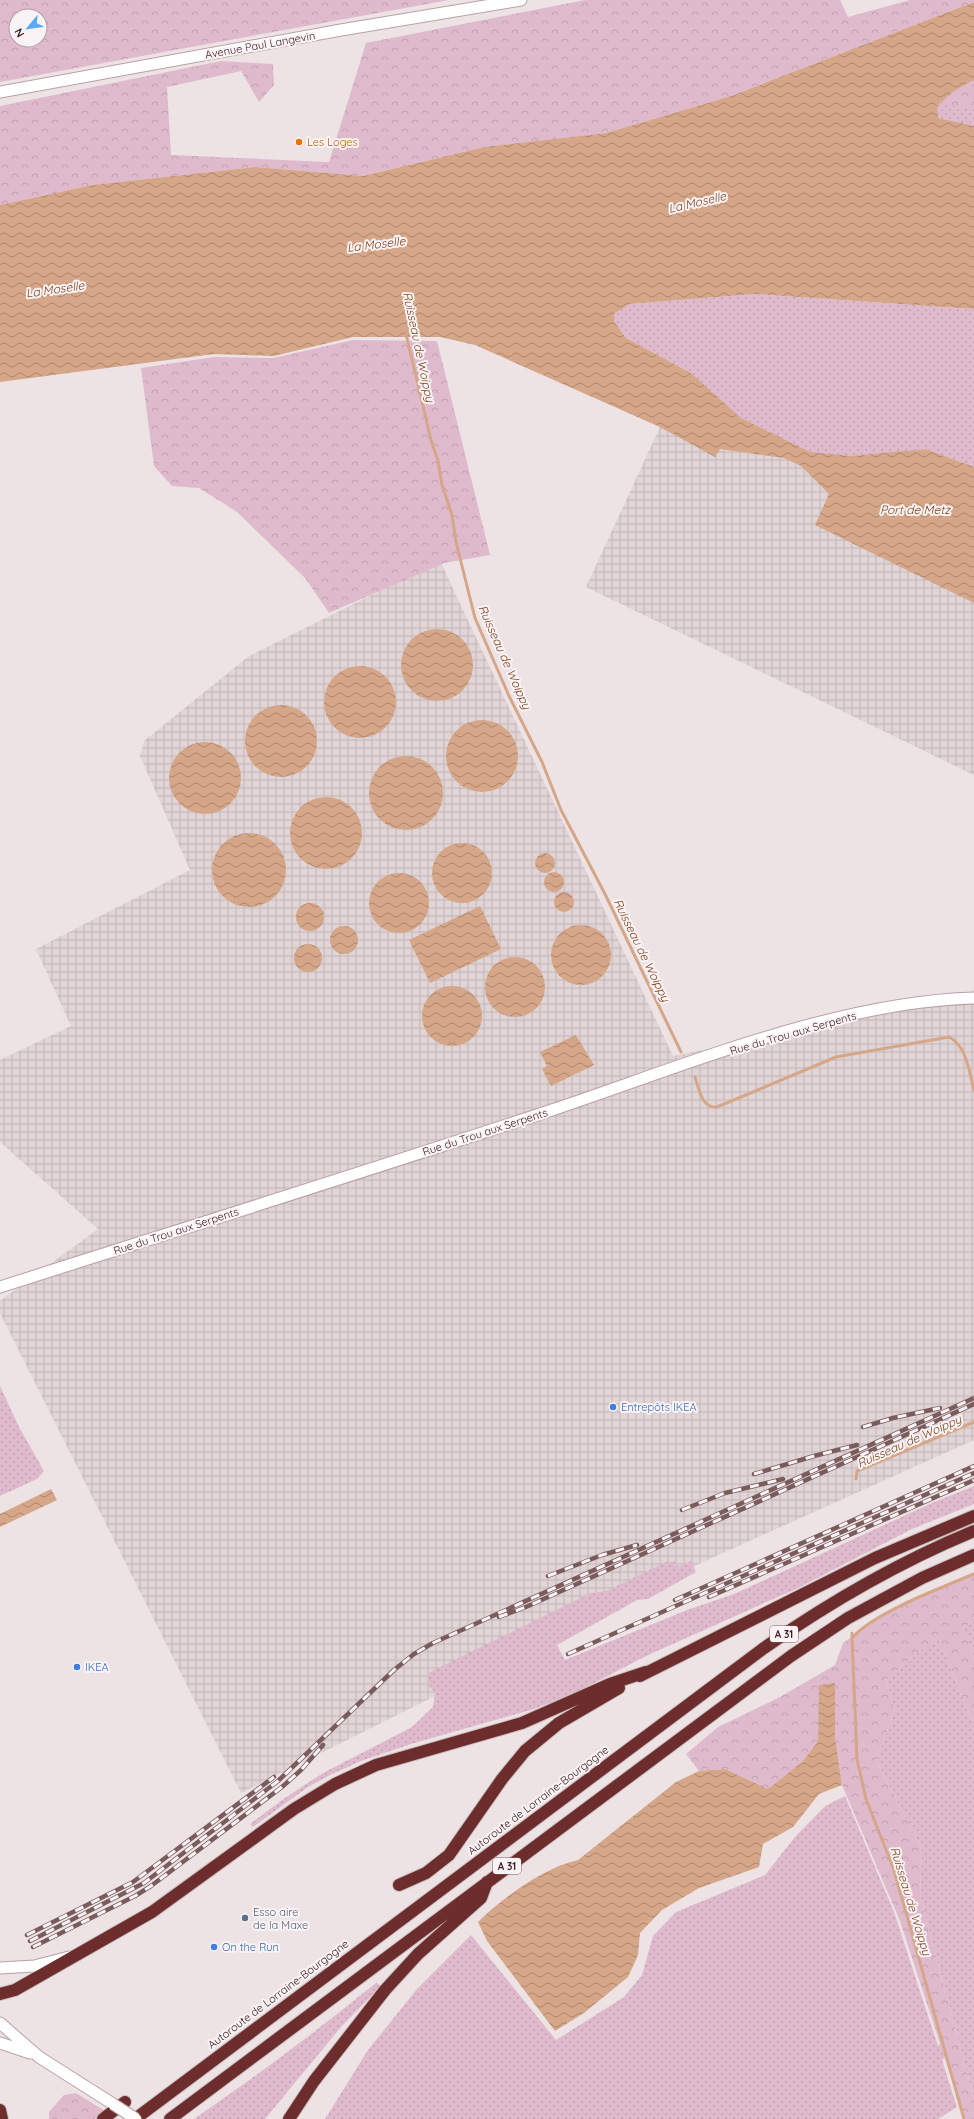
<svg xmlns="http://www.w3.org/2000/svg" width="974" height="2119" font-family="Quicksand,sans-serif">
<defs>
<pattern id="industrial-grid" width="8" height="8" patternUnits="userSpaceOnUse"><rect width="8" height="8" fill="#e1d4d6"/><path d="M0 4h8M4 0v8" fill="none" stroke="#c2b6b7"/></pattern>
<pattern id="grass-dots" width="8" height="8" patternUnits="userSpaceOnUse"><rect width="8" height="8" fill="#dfbacd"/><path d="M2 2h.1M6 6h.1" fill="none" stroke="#c0a0b0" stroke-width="1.8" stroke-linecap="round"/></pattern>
<pattern id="forest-crowns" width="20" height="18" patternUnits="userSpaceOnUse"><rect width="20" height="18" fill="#dfbacd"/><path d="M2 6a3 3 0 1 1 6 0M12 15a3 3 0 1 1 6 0" fill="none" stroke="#c0a0b0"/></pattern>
<pattern id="water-waves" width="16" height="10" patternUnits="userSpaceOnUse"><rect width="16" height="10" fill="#d5a688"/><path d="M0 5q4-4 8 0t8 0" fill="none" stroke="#ae876f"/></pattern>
</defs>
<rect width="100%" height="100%" fill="#ede3e5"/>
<path fill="url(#industrial-grid)" d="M691 373 974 467V775L586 587 660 427Z
M440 561 673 1056 969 998 974 989V1440L705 1561 241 1793 0 1313V1301L98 1229 0 1142V1060L71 1026 36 949 190 870 140 756 144 741 249 656Z"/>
<path fill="url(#grass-dots)" d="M974 80V126L937 118V106L941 101Z
M754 294 974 309V467L926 449 851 456 810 452 741 418 691 373 626 338 614 321V314L630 304Z
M0 1386 19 1427 44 1471 37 1479 0 1496Z
M974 1486V1504L912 1529 798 1588 646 1656 575 1693 534 1709 411 1744 361 1761 330 1775 308 1787 253 1827 250 1824 282 1800 323 1773 412 1727 433 1707 435 1693 428 1684V1673L591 1593 607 1591 666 1562H676L678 1567 691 1561 696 1572 648 1599 637 1600 557 1645 565 1660 687 1610 734 1594 932 1503Z
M974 1620V1659L963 1628Z
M938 1636 974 1726V2100L920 1895 922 1849 876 1760 895 1710 886 1680Z
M845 1796 894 1912 938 2046 940 2043 945 2058 942 2060 957 2107 938 2119H325L368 2050 417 1989 471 1935 556 2040 624 1997 642 1975 653 1936 676 1912 765 1875 795 1837 825 1806Z
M377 1982 380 1987 341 2027 265 2119H194C257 2076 318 2030 377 1982Z"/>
<path fill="url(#forest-crowns)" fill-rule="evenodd" d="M0 0H449L0 82ZM16 16H40V40H16Z
M585 0H840L848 17 910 0H974V2L731 96 606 133 484 147 363 176 256 167 92 185 0 205V106L221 61 273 64 274 85 259 102 241 71 167 87 171 155 329 162 366 43Z
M974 80V109L951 105 941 101 954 91Z
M353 340 437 341 490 555 444 563 329 613 305 578 237 512 199 488 172 486 154 466 141 368 214 357 273 358Z
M974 1572V1620L963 1628 974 1659V1726L938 1636 886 1680 895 1710 876 1760 922 1849 920 1895 974 2100V2119H963L961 2108 900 1921 842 1785 835 1737 834 1713 819 1715 818 1741 802 1762 768 1789 725 1769 699 1771 686 1754 718 1727 780 1697 835 1665 843 1643 878 1618 905 1602Z
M76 2093 105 2111 94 2119H49V2112L64 2095Z"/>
<path fill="url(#water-waves)" d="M974 2V80L954 91 937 106 938 118 974 126V309L754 294 630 304 614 314V321L626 338 691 373 741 418 810 452 851 456 926 449 974 467V603L815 525 829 494 801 466 784 458 720 449 715 457 660 427 475 345 440 337H353L274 356 214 354 0 382V205L92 185 256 167 363 176 484 147 606 133 731 96Z
M401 665a36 36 0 1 1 72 0a36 36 0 1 1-72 0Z
M324 702a36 36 0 1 1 72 0a36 36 0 1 1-72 0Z
M245 741a36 36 0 1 1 72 0a36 36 0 1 1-72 0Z
M446 756a36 36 0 1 1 72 0a36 36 0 1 1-72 0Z
M169 778a36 36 0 1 1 72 0a36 36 0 1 1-72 0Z
M369 793a37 37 0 1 1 74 0a37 37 0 1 1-74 0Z
M290 833a36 36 0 1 1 72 0a36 36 0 1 1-72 0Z
M212 870a37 37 0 1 1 74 0a37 37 0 1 1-74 0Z
M432 873a30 30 0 1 1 60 0a30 30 0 1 1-60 0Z
M535 863a10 10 0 1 1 20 0a10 10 0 1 1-20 0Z
M544 882a10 10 0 1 1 20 0a10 10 0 1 1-20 0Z
M369 903a30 30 0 1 1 60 0a30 30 0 1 1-60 0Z
M554 902a10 10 0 1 1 20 0a10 10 0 1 1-20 0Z
M296 917a14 14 0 1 1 28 0a14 14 0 1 1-28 0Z
M480 906 501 949 430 983 409 940Z
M551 955a30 30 0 1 1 60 0a30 30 0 1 1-60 0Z
M330 940a14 14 0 1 1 28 0a14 14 0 1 1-28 0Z
M294 958a14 14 0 1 1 28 0a14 14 0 1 1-28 0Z
M485 987a30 30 0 1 1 60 0a30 30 0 1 1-60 0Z
M422 1016a30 30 0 1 1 60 0a30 30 0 1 1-60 0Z
M576 1035 594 1065 551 1086 542 1069 547 1066 540 1052Z
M51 1489 57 1500 0 1527V1514Z
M835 1683V1737L842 1785 819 1794 793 1827 763 1844 759 1867 699 1888 662 1910 640 1933 638 1955 628 1977 584 2013 555 2031 487 1941 478 1922C504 1897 543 1868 578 1860L676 1782 699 1771 725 1769 768 1789 802 1762 818 1741 819 1685Z"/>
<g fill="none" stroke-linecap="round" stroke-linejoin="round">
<path stroke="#d5a688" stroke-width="3" d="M406 334 431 440 438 461 442 485 452 515 456 542 475 618 509 696 542 762 561 810 605 894 681 1052
M695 1077C699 1089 702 1109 717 1107L836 1057 949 1037C967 1046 969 1072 974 1090
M856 1479 857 1471 974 1422
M852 1633V1638C875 1612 941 1588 974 1574
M852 1638 857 1759 866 1799 894 1870 964 2119"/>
<g stroke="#baa0a3" stroke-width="13">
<path id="secondary" d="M0 92 341 30 521 0
M0 1287C185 1228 371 1170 555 1109 686 1065 836 1002 974 998
M0 1968 34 1966 69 1957
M0 2023 39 2057 113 2104
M0 2043 30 2053"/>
</g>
<g stroke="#cac1c1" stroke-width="14">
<path id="highway" d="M640 1676 875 1558 974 1516
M399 1885 426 1873 449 1855 502 1779 525 1751 559 1723 619 1688
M0 1994 15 1990 152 1912 294 1809 335 1784 376 1765 522 1723 610 1684 646 1672
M0 2110 2 2119
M103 2119 125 2102
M135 2119 764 1648C830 1602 899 1562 974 1531
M170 2119 791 1656 848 1618 922 1578 974 1555
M289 2119 314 2081 385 1990 418 1954 481 1898 487 1882"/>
</g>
<use href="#secondary" stroke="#fff" stroke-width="11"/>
<use href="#highway" stroke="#6d2d2c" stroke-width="12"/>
<g stroke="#7b5c5d" stroke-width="4.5">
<path id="rail" d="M863 1427 893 1418 940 1408
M754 1474 814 1456 857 1445
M682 1510 725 1493 783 1479
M548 1576 602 1555 637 1545
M709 1597 974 1480
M675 1600 974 1466
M499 1617 526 1607 974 1404
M568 1654 974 1473
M27 1935 133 1882 274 1777
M30 1941 144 1883 278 1781 394 1670 414 1654 433 1643 974 1398
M33 1947 135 1896 151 1886 282 1787 301 1770 323 1745"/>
</g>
<use href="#rail" stroke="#f9f3f5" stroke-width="3" stroke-dasharray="9" stroke-linecap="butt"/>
<g stroke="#baa0a3" stroke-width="13" stroke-linecap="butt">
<path id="secondary-bridge" d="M113 2104 136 2119"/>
</g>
<use href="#secondary-bridge" stroke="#fff" stroke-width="11"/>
</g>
<circle fill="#e8710a" stroke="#f9f3f5" stroke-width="1.5" cx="299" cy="142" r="4"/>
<g fill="#3f7fe0" stroke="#f9f3f5" stroke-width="1.5">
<circle cx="613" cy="1407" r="4"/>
<circle cx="77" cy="1667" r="4"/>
<circle cx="214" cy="1947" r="4"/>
</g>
<circle fill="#5c6f8a" stroke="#f9f3f5" stroke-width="1.5" cx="245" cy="1918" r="4"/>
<g text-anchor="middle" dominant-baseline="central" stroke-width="4" stroke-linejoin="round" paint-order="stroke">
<g fill="#f9f3f5" stroke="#786061" stroke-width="1">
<rect x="770" y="1626" width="28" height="16" rx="3"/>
<rect x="493" y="1858" width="28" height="16" rx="3"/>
</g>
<g font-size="10" font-weight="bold" fill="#402122">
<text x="784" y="1634">A 31</text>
<text x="507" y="1866">A 31</text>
</g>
<g font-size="11" fill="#402122" stroke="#f9f3f5">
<text transform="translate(260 45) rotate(-10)">Avenue Paul Langevin</text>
<text transform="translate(793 1033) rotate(-16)">Rue du Trou aux Serpents</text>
<text transform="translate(485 1132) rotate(-18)">Rue du Trou aux Serpents</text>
<text transform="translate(176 1231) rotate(-18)">Rue du Trou aux Serpents</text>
<text transform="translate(538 1800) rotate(-37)">Autoroute de Lorraine-Bourgogne</text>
<text transform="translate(278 1994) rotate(-37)">Autoroute de Lorraine-Bourgogne</text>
</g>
<g font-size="11" fill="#c56008" stroke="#f9f3f5" text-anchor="start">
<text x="307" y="142">Les Loges</text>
</g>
<g font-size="11" fill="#366cbe" stroke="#f9f3f5" text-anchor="start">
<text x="621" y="1407">Entrepôts IKEA</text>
<text x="85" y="1667">IKEA</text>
<text x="222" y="1947">On the Run</text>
</g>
<g font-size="11" fill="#4e5e75" stroke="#f9f3f5" text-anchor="start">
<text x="253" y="1912">Esso aire<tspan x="253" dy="13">de la Maxe</tspan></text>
</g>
<g font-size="12" font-style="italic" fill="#7f4118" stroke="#f9f3f5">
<text transform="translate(697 202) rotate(-13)">La Moselle</text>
<text transform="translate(376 244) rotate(-7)">La Moselle</text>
<text transform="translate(55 289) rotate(-8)">La Moselle</text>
<text transform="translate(419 347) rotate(78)">Ruisseau de Woippy</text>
<text x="915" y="509">Port de Metz</text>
<text transform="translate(505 657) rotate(66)">Ruisseau de Woippy</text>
<text transform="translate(642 950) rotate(64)">Ruisseau de Woippy</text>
<text transform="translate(909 1441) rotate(-24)">Ruisseau de Woippy</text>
<text transform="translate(911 1901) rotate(73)">Ruisseau de Woippy</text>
</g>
</g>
<g transform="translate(28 28) rotate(241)"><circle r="19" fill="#f9f3f5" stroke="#af9fa1"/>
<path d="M0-3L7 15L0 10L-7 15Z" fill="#56aaf8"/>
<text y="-6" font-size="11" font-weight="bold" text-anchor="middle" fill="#402122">N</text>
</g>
</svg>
